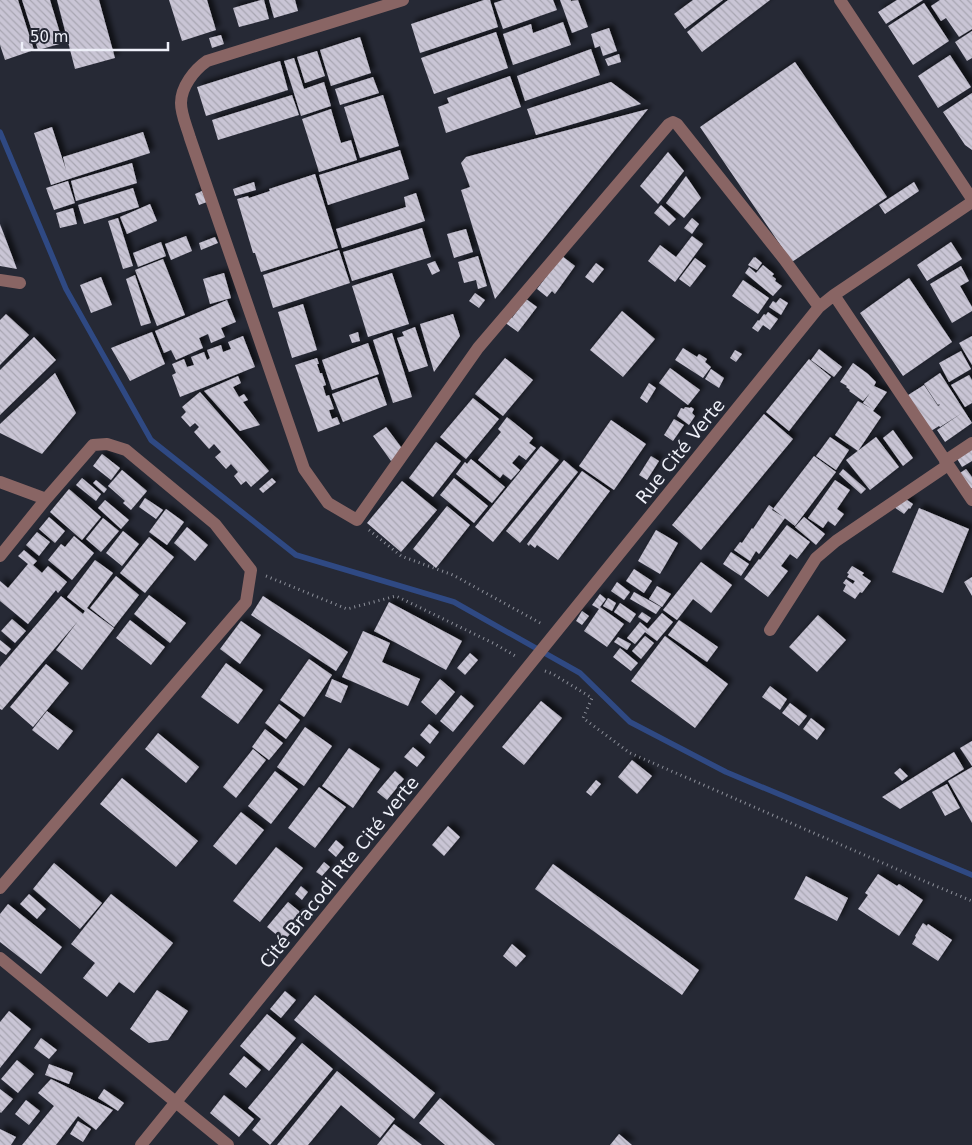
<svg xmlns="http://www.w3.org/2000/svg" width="972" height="1145" font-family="'DejaVu Sans',sans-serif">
<defs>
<pattern id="building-back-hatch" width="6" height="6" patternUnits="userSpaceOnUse" patternTransform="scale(1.25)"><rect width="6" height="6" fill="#c9c5d5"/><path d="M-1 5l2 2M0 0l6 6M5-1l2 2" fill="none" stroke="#a8a6b2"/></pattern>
<filter id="shadow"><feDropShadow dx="4.5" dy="-4.5" stdDeviation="2.5" flood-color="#0009"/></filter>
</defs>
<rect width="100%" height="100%" fill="#262935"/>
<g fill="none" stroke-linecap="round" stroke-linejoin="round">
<path stroke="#2f4983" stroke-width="5.5" d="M0 132 66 289 151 440 296 555 454 602 580 673 630 722 726 772 972 875"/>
</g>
<path fill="url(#building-back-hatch)" filter="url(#shadow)" d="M0 0H18L34 50 5 60 0 45Z
M22 0H50L63 43 38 50Z
M57 0H99L115 58 75 69Z
M169 0H207L216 30 182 41Z
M261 0H264L269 19 239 27 233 8Z
M269 0H295L298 11 274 18Z
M484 0H490L498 27 420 53 411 24Z
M503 0H553L557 10 503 29 494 3Z
M560 0H571V1L578 0 588 27 572 33Z
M693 0H723L685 29 674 14Z
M728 0H770L702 52 687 32Z
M897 0H923L886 24 878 12Z
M940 0H972V29L959 37 946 18 941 21 931 6Z
M924 3 949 41 913 65 888 26Z
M563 22 571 45 513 65 503 34 531 24 533 33Z
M609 28 617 51 603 56 600 46 595 48 591 34Z
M972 31V58L967 61 955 42Z
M496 32 508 68 434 94 421 58Z
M221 35 224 44 212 48 209 38Z
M360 37 371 73 331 86 320 50Z
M591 49 600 75 525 101 517 76Z
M317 51 325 76 305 83 297 57Z
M619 54 621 62 608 66 605 59Z
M950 55 971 87 938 108 918 76Z
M294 58 304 89 324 82 331 106 301 116 284 61Z
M280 61 288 90 206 116 197 87Z
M795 62 887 197 792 262 700 127Z
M510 76 521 107 446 133 438 107 449 103 447 98Z
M373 77 379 93 340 105 335 89Z
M611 82 641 104 536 135 527 109Z
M972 93V150L965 145 943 112Z
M292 95 299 115 218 140 212 120Z
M383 95 399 146 360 158 344 107Z
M331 109 341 143 351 140 357 160 319 172 302 119Z
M648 109 495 299 461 190 470 187 461 163 466 157Z
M52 127 66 170 63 157 143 132 150 153 69 179 51 185 34 133Z
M400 150 409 179 328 205 319 175Z
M668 152 684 171 658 204 640 186Z
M132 163 137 183 76 201 71 181Z
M315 174 338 248 261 272 255 253H253L237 199 248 196 249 198 270 191 269 189Z
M686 176 701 198 684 218 666 203Z
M68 181 75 203 54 210 46 188Z
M254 182 256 190 235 196 233 189Z
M914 182 919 191 885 214 879 205Z
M133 188 139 207 84 224 78 205Z
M202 191 207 202 199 205 195 194Z
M416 193 425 221 342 248 336 229 406 207 404 197Z
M150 204 157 221 127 234 120 217Z
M661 205 676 219 669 226 654 213Z
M73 208 77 224 60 228 56 213Z
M118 218 133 266 123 269 108 221Z
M692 218 699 224 692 234 684 228Z
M0 224 17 269 0 266Z
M422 228 431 257 352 281 343 252Z
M466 229 473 252 454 258 447 234Z
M186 236 192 251 171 260 165 244Z
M692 236 703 244 675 282 648 261 660 245 676 257Z
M215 237 218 243 201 250 199 243Z
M161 242 166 256 138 267 133 253Z
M951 242 962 259 927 281 917 265Z
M339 250 350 283 273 308 263 275Z
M478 256 487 286 478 289 476 280 464 283 458 262Z
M562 256 575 266 555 294 552 291 547 297 537 289Z
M754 257 755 258V257L762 263 757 270 748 265Z
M695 258 706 266 690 287 679 279Z
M163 259 185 315 157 326 135 270Z
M435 261 440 271 432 275 427 264Z
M596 263 604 269 593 283 585 277Z
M763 265 774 274 772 276 776 279 775 281 782 286 773 296 745 273 749 267 756 273Z
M961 266 969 281 960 286 972 307V311L952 323 930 284Z
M224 273 231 298 210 304 203 279Z
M392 273 409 324 368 337 352 286Z
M135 275 151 323 141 326 126 279Z
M101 277 112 305 91 313 80 285Z
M909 278 952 342 903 376 860 313Z
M743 280 769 298 758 314 732 296Z
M475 293 485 300 479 308 469 301Z
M780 298 788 303 781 315 769 307 773 301 776 303Z
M526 299 537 307 518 332 504 322 509 315 512 318Z
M227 300 236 322 221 328 225 337 211 343 208 334 199 338 203 348 176 360 171 350 164 353 155 331Z
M303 304 317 350 292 358 278 312Z
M622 311 655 339 623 377 590 350Z
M768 312 778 319 770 330 763 325 758 332 752 328 758 320 759 321 764 314 766 315Z
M6 314 29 335 0 365V320Z
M453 314 460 336 434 372 420 324Z
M415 327 428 366 409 372 397 338 404 336 402 332Z
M152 332 165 364 130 381 111 348Z
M358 332 360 341 352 343 349 335Z
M392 333 412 397 393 403 373 340Z
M243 336 255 367 180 397 172 375 176 373 172 364 184 359 187 367 194 365 191 357 204 352 207 360 210 358 207 350 221 345 223 352 231 349 228 342Z
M972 336V365L959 343Z
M34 337 56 360 0 415V370Z
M368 343 379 374 332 390 322 360Z
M683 348 697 357 699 354 707 359 705 362 711 367 703 378 675 360Z
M819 349 842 367 834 377 811 360Z
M735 350 742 354 736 362 730 358Z
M961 351 971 369 949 382 939 363Z
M317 358 319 364H317L320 373H322L326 385 323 386 326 396 329 395 334 409 329 410 332 419 337 417 340 424 318 432 295 365Z
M505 358 533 380 503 416 475 394Z
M809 359 831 377 789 431 766 412Z
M853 363 868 374 876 382 874 386 887 392 873 411 881 417 858 451 835 435 858 401 872 409 863 403 870 393 863 401 849 391 850 390 846 387 847 386 840 382Z
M670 368 700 390 688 405 659 383Z
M711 369 724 378 719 388 705 379Z
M55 373 76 413 42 454 0 433V424Z
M940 373 972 423 945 442 937 430 962 413 940 427 939 426 931 431 905 397 924 385 938 406 940 405 939 404 938 405 924 384Z
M969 375 972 380V403L965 407 951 385Z
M238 376 241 383 233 387 239 397 244 394 248 400 243 402 260 425 240 431 204 391Z
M377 377 387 405 343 422 332 394Z
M649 383 656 388 647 403 640 398Z
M200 392 269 471 251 487 246 481 241 485 234 476 238 472 231 464 226 469 215 457 221 452 214 444 209 449 194 432 199 427 195 423 190 427 181 417 186 412 182 407Z
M473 398 499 419 466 459 440 437Z
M685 407 690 408 691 407 694 409 692 413 695 416 689 425 677 416 681 408 684 409Z
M764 414 793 439 701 550 672 525Z
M507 417 533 438 529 443 536 448 526 460 519 455 512 463 520 470 511 480 503 474 500 478 478 460 501 432 498 429Z
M674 419 684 425 673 441 664 435Z
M611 420 646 444 614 490 579 466Z
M386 427 404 451 391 461 373 436Z
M893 430 913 458 903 466 883 438Z
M830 437 849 450 836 470 816 456Z
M876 437 899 467 870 490 846 460Z
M436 442 461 461 433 497 409 478Z
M541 446 559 460 493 542 475 527Z
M972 447V461L962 467 956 457Z
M102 454 120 468 111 480 93 466Z
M651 456 659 461 647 480 639 475Z
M814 456 836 472 795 526 773 509Z
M471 459 505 487 492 503 456 474 465 462 467 464Z
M564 460 578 472 520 543 506 531Z
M843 469 866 489 861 494 839 474Z
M966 469 972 477V488L968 491 957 475Z
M122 470 147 491 131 510 123 503 125 501 108 486Z
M582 471 610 491 558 560 537 545 535 548 530 544 529 546 527 544Z
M82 478 101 494 96 501 76 485Z
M272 478 276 482 263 493 259 489Z
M454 478 488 506 474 523 440 495Z
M96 480 107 489 104 493 93 483Z
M835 480 850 490 837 509 844 514 835 526 828 521 823 528 808 518Z
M402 481 437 510 401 552 367 523Z
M69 489 101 517 82 540 50 512Z
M901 496 913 504 910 509 909 508 904 514 894 507Z
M145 498 163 510 156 519 139 507Z
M105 500 129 520 121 529 98 508Z
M769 505 773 508 772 510 785 518 759 554 756 551 750 561 734 550 740 542 742 543 752 528 753 529Z
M447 506 470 525 436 568 413 549Z
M919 508 969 529 943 593 892 572Z
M166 509 184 522 167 545 149 532Z
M49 517 65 531 55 543 39 529Z
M804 517 825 534 816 545 795 527Z
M103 518 119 531 101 552 86 539Z
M787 525 810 542 797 559 790 554 781 566 788 571 768 597 744 579 759 559 760 560Z
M187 527 208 545 195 561 174 543Z
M656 530 678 543 660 574 638 561Z
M123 531 139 544 122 566 106 553Z
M37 532 50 542 39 556 26 545Z
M74 536 94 553 72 580 48 560 61 544 65 547Z
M149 537 174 557 145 593 120 573Z
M24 550 37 561 33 565 42 573 48 566 67 582 58 593 56 590 28 624 0 601V581L8 588 28 564 18 556Z
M731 552 749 564 741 576 723 564Z
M95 560 113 573 87 608 114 628 82 670 56 650 78 621 2 710 0 709V667L61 596 83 614 85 611 67 597Z
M701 562 732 585 711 613 693 599 677 620 663 610Z
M852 566 864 573 862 575 871 581 862 593 860 592 855 599 843 591 846 585 843 583 846 579 853 584 855 581 847 577 849 574 847 573Z
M634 569 652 581 644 593 626 581Z
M116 576 139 595 114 627 90 608Z
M972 577V596L964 582Z
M617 582 630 592 624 600 611 591Z
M657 586 671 594 662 607 649 599Z
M634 592 661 607 656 614 630 599Z
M600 594 606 599 600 607 624 624 607 647 584 631 599 609 592 605Z
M149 595 186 623 170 643 134 614Z
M263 596 348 652 336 671 251 615Z
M608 598 616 603 612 611 603 606Z
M389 602 462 641 446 670 374 631Z
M620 603 636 614 630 623 614 612Z
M582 611 589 616 582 625 576 621Z
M642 612 651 618 647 623 638 617Z
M662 613 673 622 657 641 645 632 635 644 627 638 640 622 648 629Z
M818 615 846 640 817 672 789 647Z
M12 619 26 631 15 643 1 631Z
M130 620 165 647 151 665 116 638Z
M679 620 718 647 707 662 668 635Z
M241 621 261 635 240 664 220 649Z
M363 631 390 643 382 662 420 679 408 706 342 677Z
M645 636 654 643 641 659 632 651Z
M665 636 728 684 695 728 631 681Z
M618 637 631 644 627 650 614 642Z
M0 640 11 649 6 655 0 651Z
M620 648 638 663 631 671 613 657Z
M470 653 478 660 465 675 457 668Z
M309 659 332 675 304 717 280 700Z
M226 663 263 690 238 724 201 697Z
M46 664 69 683 33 727 10 707Z
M332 679 348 686 341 703 325 696Z
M440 679 455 692 436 715 421 702Z
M770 686 787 699 780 710 762 697Z
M461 695 474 706 453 732 440 721Z
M541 701 562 718 524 765 502 747Z
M790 703 807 716 799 726 782 713Z
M279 704 300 720 286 739 265 723Z
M47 711 73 731 58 750 32 730Z
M811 718 825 729 817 740 803 729Z
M429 724 439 732 430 744 420 735Z
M305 727 332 746 304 786 277 767Z
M265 729 283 743 269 760 252 747Z
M158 733 199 767 186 783 145 749Z
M972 741V766L960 748Z
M413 747 425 757 417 767 404 757Z
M349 748 380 769 353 808 322 786Z
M253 749 266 760 236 798 223 787Z
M954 752 964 769 900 809 882 797Z
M632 760 652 776 637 794 618 777Z
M972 767V823L948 781Z
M900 768 908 776 902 781 894 773Z
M275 771 298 789 271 824 248 806Z
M395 771 404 779 387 800 377 792Z
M122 778 198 841 176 867 100 804Z
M596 780 601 784 591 796 586 792Z
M947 784 960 808 945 816 932 792Z
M319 787 346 807 315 848 288 828Z
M241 812 264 830 236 865 213 846Z
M448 826 460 837 444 856 432 845Z
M336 840 344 847 336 857 328 850Z
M276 847 303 868 260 922 233 901Z
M324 862 330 867 322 876 316 872Z
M54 863 102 903 80 929 33 889Z
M553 864 699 970 682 995 535 889Z
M878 874 897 886 899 884 923 900 899 936 858 909 868 895 865 893Z
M806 876 848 898 837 921 794 899Z
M301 886 308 892 302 900 295 894Z
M29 894 46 909 37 919 20 904Z
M111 894 173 943 134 993 119 982 107 997 83 978 95 963 71 944Z
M288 902 305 916 284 941 267 927Z
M8 904 62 947 41 974 0 942V914Z
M923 923 927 926 928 924 952 940 938 961 912 944 916 937 915 936Z
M512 944 526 956 516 967 503 956Z
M157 990 188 1011 168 1040 149 1043 130 1029Z
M285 991 296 1000 281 1018 270 1009Z
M315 995 435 1093 414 1119 294 1020Z
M9 1011 31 1029 0 1068V1022Z
M267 1014 296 1038 269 1071 240 1046Z
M41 1038 57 1050 49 1059 34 1048Z
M302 1043 333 1069 270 1145 252 1130 261 1119 248 1108Z
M244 1056 261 1070 246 1088 229 1074Z
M17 1060 34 1074 18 1093 1 1079Z
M49 1064 73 1073 69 1084 45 1075Z
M337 1071 395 1119 380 1138 341 1105 308 1145H277Z
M51 1079 113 1110 96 1130 78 1116 56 1145H22L54 1106 38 1093Z
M0 1089 13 1099 1 1113 0 1112Z
M104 1089 124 1103 118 1111 98 1098Z
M224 1095 254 1119 239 1137 210 1113Z
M440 1098 495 1145H445L419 1123Z
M26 1100 40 1111 29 1125 15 1114Z
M78 1121 91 1129 83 1142 70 1134Z
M394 1124 422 1145H377Z
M0 1129 16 1137 11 1145H0Z
M619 1134 632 1145H610Z"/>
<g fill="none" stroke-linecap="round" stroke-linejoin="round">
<path stroke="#8e919b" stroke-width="3" stroke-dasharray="1 4" stroke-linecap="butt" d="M369 530 401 556 453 575 542 624
M266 576 347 609 396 596 495 644 517 657
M545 671 553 674 592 698 583 718 630 753 931 884 972 901"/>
<path stroke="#896564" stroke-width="12" d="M403 0 207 61C194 70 181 87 181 103 181 115 187 127 190 138L304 469 328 503 357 520 478 348 669 124 673 122 677 124 784 259 819 307
M840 0 972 199
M0 280 20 283
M834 295 972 500
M945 461 972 443
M0 482 46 499
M0 556 46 499 93 445 107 444 126 450 215 524 251 570 246 602 0 888
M770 630 816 558 836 541 948 465
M0 958 228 1145
M141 1145 819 307 834 295 972 202"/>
</g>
<g text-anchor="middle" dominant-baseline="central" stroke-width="5" stroke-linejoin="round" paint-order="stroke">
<g font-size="18" fill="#eef0f9" stroke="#262935">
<text transform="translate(680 451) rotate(-51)">Rue Cité Verte</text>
<text transform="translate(339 872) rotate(-51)">Cité Bracodi Rte Cité verte</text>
</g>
</g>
<path d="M22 42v8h146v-8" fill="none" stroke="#eef0f9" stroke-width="2.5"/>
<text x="30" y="42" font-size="15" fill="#eef0f9" stroke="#262935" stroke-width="4" paint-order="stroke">50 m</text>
</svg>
